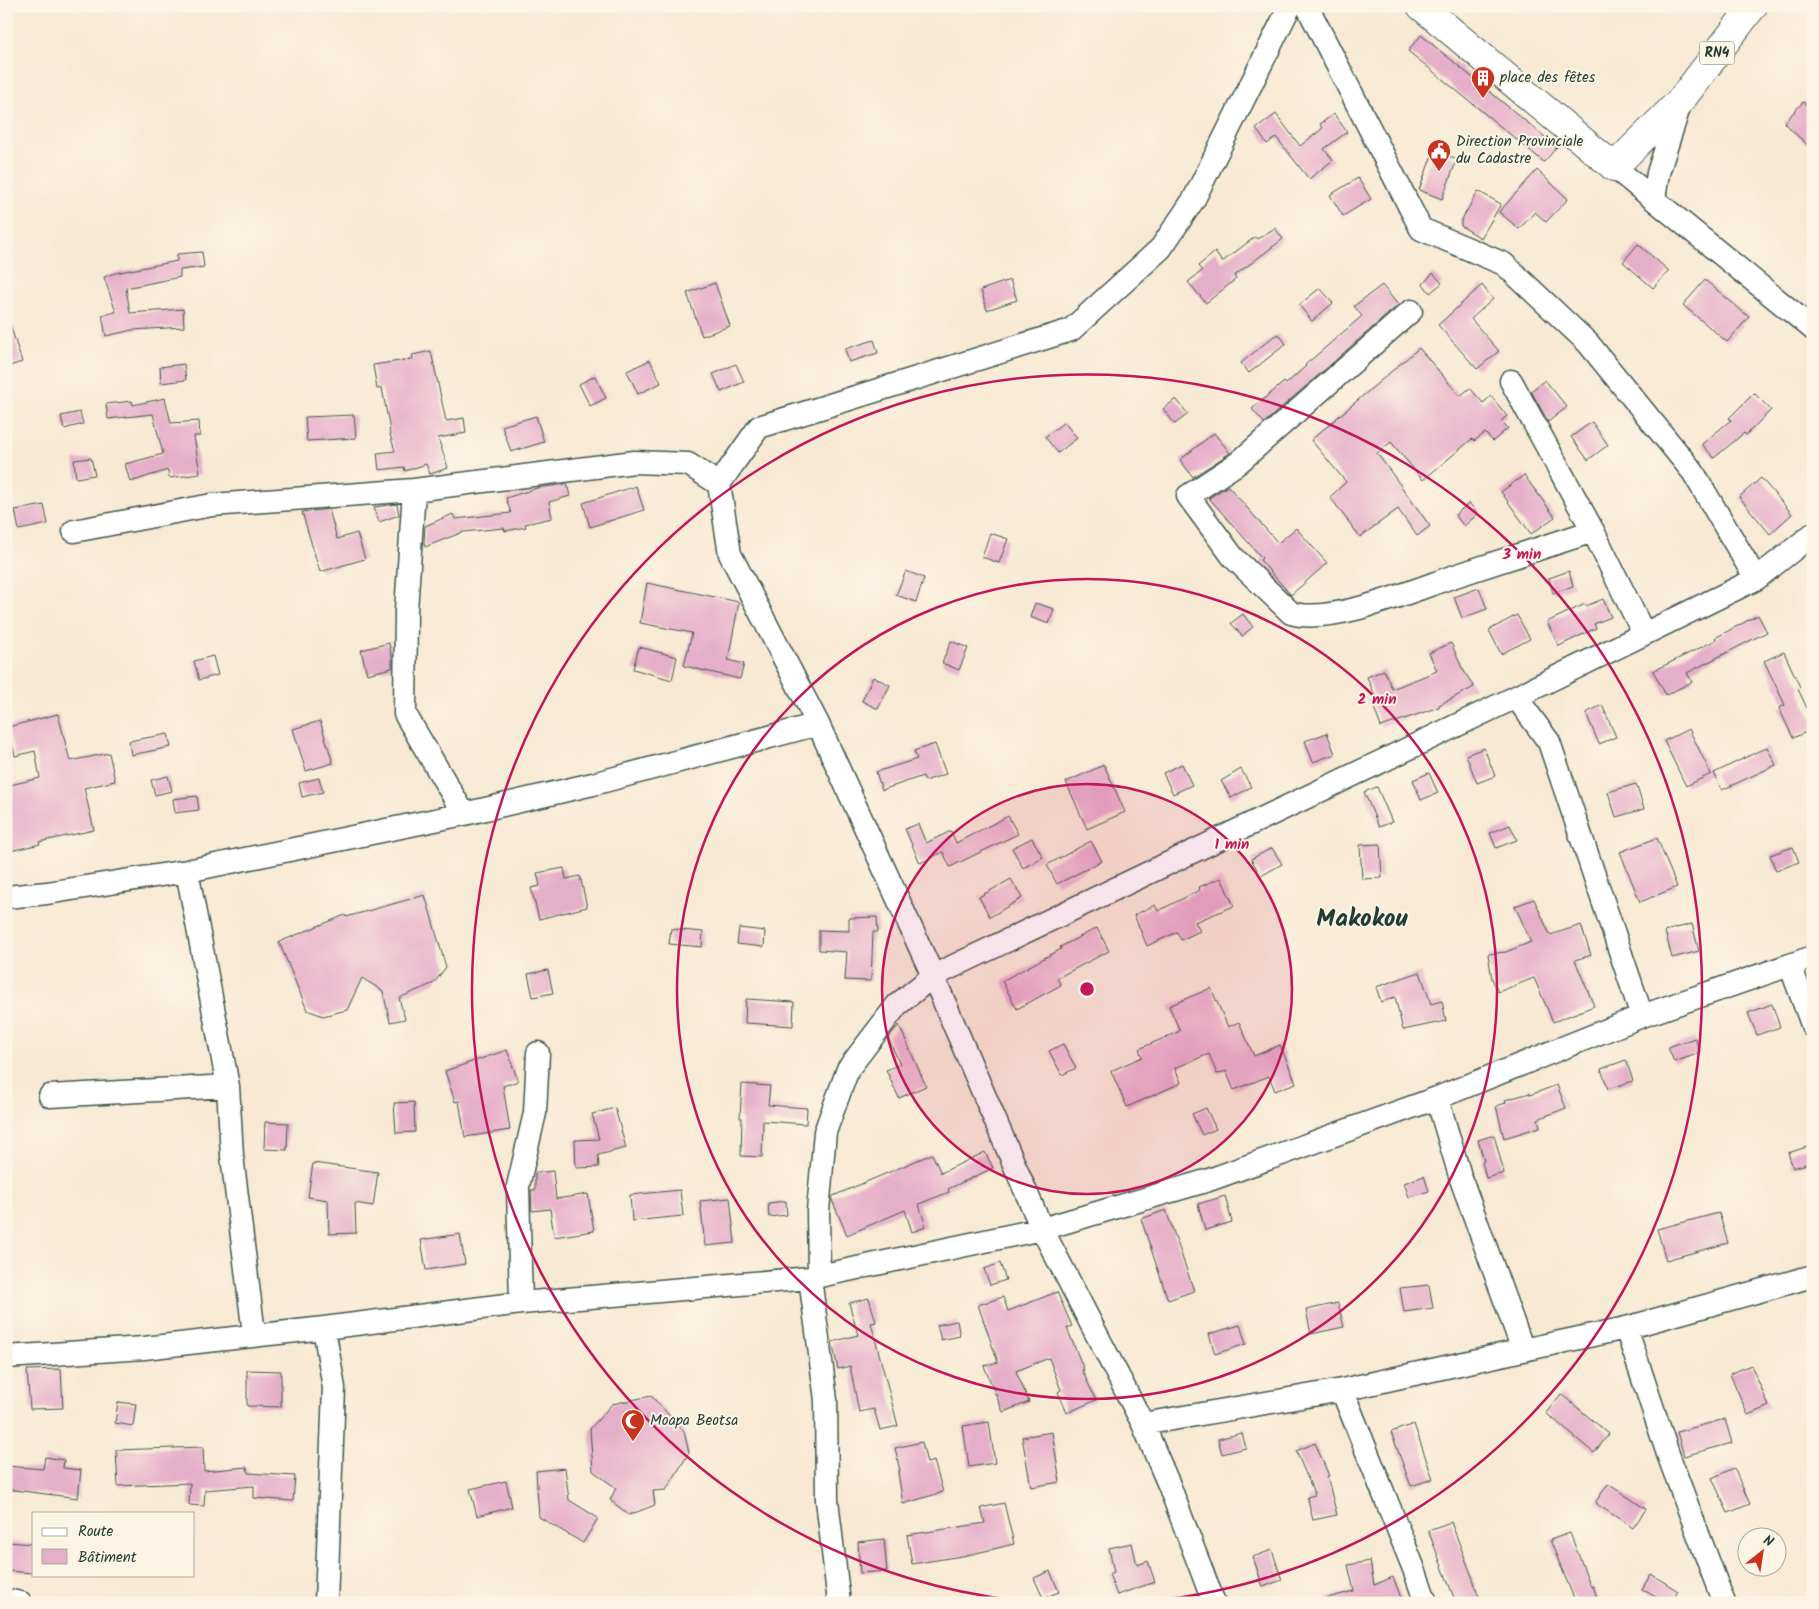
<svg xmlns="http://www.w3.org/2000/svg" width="1819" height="1609" font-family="Kalam,sans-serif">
<rect width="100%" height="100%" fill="#fcf5e5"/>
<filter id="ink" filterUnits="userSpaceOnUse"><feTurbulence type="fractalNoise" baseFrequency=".02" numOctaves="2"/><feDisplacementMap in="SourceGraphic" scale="10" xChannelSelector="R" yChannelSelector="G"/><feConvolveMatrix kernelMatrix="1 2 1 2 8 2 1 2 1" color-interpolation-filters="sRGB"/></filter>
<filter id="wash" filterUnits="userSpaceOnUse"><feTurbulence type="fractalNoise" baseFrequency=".0096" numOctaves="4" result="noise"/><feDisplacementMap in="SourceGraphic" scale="20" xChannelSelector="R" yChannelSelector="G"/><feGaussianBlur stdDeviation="1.12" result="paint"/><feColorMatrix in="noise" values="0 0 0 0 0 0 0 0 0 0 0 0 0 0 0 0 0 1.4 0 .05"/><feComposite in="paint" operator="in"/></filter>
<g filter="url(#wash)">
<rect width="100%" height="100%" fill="#f7e9d3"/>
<g id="blocks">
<path fill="#e6afc9" d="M1421 35 1557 147 1544 162 1408 51Z
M1803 102 1813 111V150L1784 123Z
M1276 114 1300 146 1323 128 1320 124 1334 114 1347 132 1324 149 1333 160 1309 179 1276 137 1267 144 1256 129Z
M1434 150 1457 159 1442 199 1419 190Z
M1537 170 1568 199 1546 222 1535 212 1519 229 1499 212Z
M1358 178 1371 199 1343 216 1330 195Z
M1478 191 1501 204 1481 238 1461 226V221Z
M1275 228 1283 239 1234 276 1236 279 1206 303 1188 282 1202 271 1198 266 1215 252 1222 262 1255 237 1257 239Z
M1638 244 1669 271 1653 288 1623 262Z
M202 252 204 267 180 270V277L126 288 130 313 183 309 184 327 132 330 106 336 102 315 116 312 104 277 115 273 177 261V254Z
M1433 273 1442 283 1430 293 1423 284Z
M1010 280 1017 300 987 310 981 290Z
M1705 280 1749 317 1727 342 1683 305Z
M715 283 730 326 702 336 687 293Z
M1382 285 1398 305 1264 423 1252 409 1284 382 1286 384 1306 366 1305 365 1362 316 1354 306Z
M1482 285 1493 299 1471 319 1499 351 1477 369 1438 325Z
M1320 288 1333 303 1312 321 1299 305Z
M9 321 22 362 6 367V322Z
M1279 334 1286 344 1249 373 1241 363 1274 336Z
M874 340 878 353 849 362 845 349Z
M1419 348 1460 396 1470 388 1483 403 1491 396 1507 416 1501 421 1508 428 1493 441 1485 433 1474 441 1472 439 1423 480 1391 442 1377 453 1430 526 1417 536 1398 509 1360 537 1330 497 1346 482 1311 440Z
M431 351 446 421 464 418 466 433 438 438 448 468 430 474 426 464 405 471 404 467 379 470 377 453 395 451 389 431 390 430 382 388 377 389 373 365 413 359 412 355Z
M650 360 661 383 638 394 627 371Z
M184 364 186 380 161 383 160 367Z
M736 364 744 382 721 392 713 374Z
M595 376 606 398 590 406 579 384Z
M1545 380 1567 407 1548 422 1531 391Z
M1754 393 1771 410 1746 435 1744 433 1714 458 1702 444 1731 420 1729 418Z
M165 398 171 423 199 421 200 436H194L200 474 169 478 168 470 130 482 125 464 163 454 153 414 108 419 106 404 132 401 133 405Z
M1176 399 1188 414 1175 424 1163 409Z
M80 412 83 424 64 429 61 416Z
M354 415 356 438 307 441 305 417Z
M536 416 544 442 511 452 502 426Z
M1064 422 1077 438 1058 453 1045 437Z
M1592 422 1608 445 1588 460 1571 437Z
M1214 433 1230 453 1193 477 1180 460Z
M91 458 95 475 76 478 74 460Z
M1524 475 1555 517 1531 534 1501 492Z
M1761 478 1792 514 1770 534 1739 497Z
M567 484 570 496 549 502 552 518 525 524 526 527 505 531 504 528 463 532 425 547 424 542 425 526 453 514 455 519 511 513 506 498 537 488Z
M636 486 644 510 590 527 583 503Z
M1228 486 1278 543 1296 528 1327 563 1291 595 1260 560 1262 558 1209 498Z
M1469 503 1478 514 1464 526 1455 515Z
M397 504 399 515 379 522 374 507Z
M44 505 48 524 19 530 15 510Z
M329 509 337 539 357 533 365 559 320 572 302 512Z
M990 533 1008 539 999 563 982 557Z
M906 571 924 578 916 602 896 595Z
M1569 571 1573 587 1553 593 1549 578Z
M647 583 739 602 728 660 744 664 740 679 684 666 692 633 640 623Z
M1479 588 1487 609 1462 618 1454 597Z
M1603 599 1611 617 1594 624 1596 628 1559 646 1547 622 1585 604 1586 606Z
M1035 603 1054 609 1049 624 1030 617Z
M1243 614 1253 627 1242 636 1231 623Z
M1517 615 1530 639 1501 654 1489 630Z
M1758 615 1767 632 1687 673 1692 682 1666 695 1653 671 1716 640 1715 638Z
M951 641 968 648 959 670 942 663Z
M389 643 392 657V668L367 674 361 650Z
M1451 643 1462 668 1474 687 1439 705V707L1381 727 1372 702 1377 701 1367 677 1384 670 1392 689 1437 671 1429 653Z
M639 647 677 657 672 680 633 669Z
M1784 652 1800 687 1798 689 1813 721V729L1793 738 1779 708 1785 705 1764 661Z
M213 656 218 675 199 680 194 661Z
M873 677 890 685 878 709 862 701Z
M1602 705 1616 737 1599 744 1586 713Z
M58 714 70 761 109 753 115 781 84 788 94 830 39 842 40 844 6 852V786L40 778 35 751 15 756 8 727Z
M320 721 333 763 306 771 293 729Z
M1689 729 1711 774 1686 786 1664 741Z
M1327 733 1335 754 1313 762 1305 741Z
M168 734 171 747 131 755 129 741Z
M935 744 946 774 925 781 923 776 882 790 876 772 917 759 914 751Z
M1767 747 1776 765 1722 790 1714 773Z
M1484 748 1495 776 1477 783 1466 755Z
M1182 764 1192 785 1173 794 1163 773Z
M1104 765 1125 812 1087 829 1066 782Z
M1241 769 1251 787 1231 798 1221 781Z
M1429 773 1438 793 1421 800 1413 780Z
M168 776 172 791 155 795 151 780Z
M319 778 323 792 302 797 299 783Z
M1636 784 1644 809 1616 817 1608 792Z
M1377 787 1392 822 1379 827 1364 792Z
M197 796 199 810 175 813 173 799Z
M1008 816 1018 834 950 867 943 852 920 863 905 829 918 824 926 843 951 831 956 843Z
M1510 825 1517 840 1496 848 1490 833Z
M1032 838 1043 857 1023 868 1012 848Z
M1657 838 1677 887 1640 902 1620 852Z
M1091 841 1102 861 1057 884 1047 865Z
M1380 844 1382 878 1362 879 1360 845Z
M1793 847 1799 862 1776 871 1770 855Z
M1272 848 1282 864 1261 876 1251 859Z
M564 868 566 879 580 876 587 907 539 919 531 888 540 886 537 873Z
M1221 878 1234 906 1195 922 1200 931 1181 940 1177 932 1147 946 1134 915 1155 905 1158 911 1200 890 1199 887Z
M1011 879 1022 898 990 917 979 897Z
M425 895 446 967 434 983 399 998 405 1019 390 1022 383 991 362 978 347 1010 323 1016 307 1010 279 942 345 915 346 917Z
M1534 899 1550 935 1581 925 1591 955 1575 960 1594 1006 1553 1022 1534 978 1498 992 1492 979 1488 954 1506 952 1531 942 1515 906Z
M877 917 878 932H873L871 981 845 980 847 952 819 950V930L849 931V918Z
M1692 924 1699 951 1672 958 1665 931Z
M739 928 765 931 764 947 737 944Z
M1097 928 1109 951 1057 978 1061 985 1017 1009 1002 981 1061 949 1060 947Z
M671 929 703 932 702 947 669 944Z
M548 970 553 993 533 997 528 974Z
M1420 972 1431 1004 1442 1001 1446 1021 1403 1030 1395 997 1381 1002 1376 987Z
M1211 988 1228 1027 1239 1022 1254 1056 1280 1045 1296 1083 1275 1091 1269 1076 1234 1090 1226 1071 1217 1074 1209 1054 1175 1068 1181 1083 1127 1107 1111 1071 1142 1057 1139 1049 1180 1031 1169 1006Z
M746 999 794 1002 793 1026 745 1023Z
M1772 1004 1780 1027 1757 1035 1748 1013Z
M899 1025 926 1086 899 1098 886 1070 900 1064 888 1038Z
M1695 1038 1700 1053 1674 1062 1668 1047Z
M1063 1044 1076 1068 1062 1075 1049 1051Z
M507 1050 518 1081 503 1086 510 1130 465 1137 459 1101 455 1102 445 1071Z
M1626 1060 1633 1081 1608 1089 1601 1069Z
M742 1084 770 1086 768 1105 807 1108 806 1124 763 1121 762 1157 741 1156 742 1118H740Z
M1557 1085 1566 1108 1538 1119 1540 1127 1504 1138 1496 1106 1506 1103 1505 1100 1530 1093V1095Z
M414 1102 415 1132 396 1133 394 1103Z
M615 1108 626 1148 598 1155 599 1167 576 1168 575 1140 599 1139 592 1114Z
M1206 1108 1216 1129 1202 1135 1192 1114Z
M265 1122 288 1123 287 1150 264 1149Z
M1494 1135 1504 1173 1486 1178 1482 1162 1484 1161 1478 1140Z
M1813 1145V1162L1793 1168 1788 1153Z
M985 1152 993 1168 948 1189 949 1192 919 1204 926 1227 912 1232 905 1210 847 1235 832 1200 833 1196 932 1154 941 1173Z
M313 1163 378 1172 373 1206 355 1203 356 1233 329 1234 328 1200 308 1197Z
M553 1171 556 1199 588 1194 594 1231 554 1237 550 1209 532 1211 531 1190H535V1173Z
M1424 1176 1429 1191 1409 1197 1404 1183Z
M680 1190 683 1216 632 1221 630 1195Z
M1225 1196 1232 1222 1205 1230 1198 1204Z
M730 1198 735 1243 705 1246 700 1201Z
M786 1201 787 1215 769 1217 768 1203Z
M1166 1210 1194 1291 1168 1300 1141 1219Z
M1719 1213 1728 1243 1666 1260 1657 1229Z
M460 1234 465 1264 426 1270 421 1240Z
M1000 1263 1006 1280 990 1285 984 1269Z
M1429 1285 1433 1308 1404 1312 1400 1288Z
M1057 1292 1072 1326 1067 1328 1084 1370H1082L1096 1400 1067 1413 1058 1392 1061 1390 1049 1358 1016 1371 1029 1402 1003 1412 984 1366 998 1362 978 1305 1003 1297 1008 1311Z
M869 1298 876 1322 871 1323 898 1426 880 1430 874 1409 859 1412 850 1366 838 1369 832 1342 858 1335 849 1303Z
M1338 1303 1344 1327 1311 1334 1306 1310Z
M957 1321 960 1336 941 1340 937 1325Z
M1240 1325 1246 1344 1215 1354 1209 1334Z
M1751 1365 1769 1406 1748 1415 1730 1374Z
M61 1369 63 1408 30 1409 27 1370Z
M247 1370 281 1371V1407L247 1406Z
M1561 1394 1609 1434 1594 1453 1546 1413Z
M651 1396 684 1431 689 1453 666 1490 653 1491 655 1505 629 1515 610 1500 616 1488 593 1471 590 1429 612 1404Z
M118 1402 136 1404 133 1426 115 1423Z
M1725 1419 1732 1443 1684 1456 1677 1432Z
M989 1422 995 1463 969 1467 963 1426Z
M1414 1424 1433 1479 1411 1486 1391 1432Z
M1052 1432 1060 1482 1031 1487 1022 1437Z
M1242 1433 1246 1448 1222 1454 1218 1439Z
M922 1442 927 1463 934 1461 943 1492 903 1504 898 1472 900 1471 895 1448Z
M1315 1443 1329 1476H1327L1337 1515 1313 1520 1307 1497 1315 1495 1296 1451Z
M203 1447 204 1471 247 1467 248 1473 295 1476 293 1501 254 1498V1486L205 1490 204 1506 189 1505 190 1483 118 1486 116 1450Z
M45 1457 64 1460 63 1468 81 1470 78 1498 6 1489V1466L43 1469Z
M565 1468 569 1500 598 1518 583 1543 539 1517 536 1471Z
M1734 1468 1750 1504 1728 1513 1712 1478Z
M506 1481 512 1507 477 1516 470 1489Z
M1608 1484 1646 1509 1633 1528 1595 1503Z
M1004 1503 1014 1544 968 1555 912 1564 907 1535 985 1523 981 1508Z
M1451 1522 1473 1579 1481 1603H1456L1428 1530Z
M1570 1533 1591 1587 1593 1586 1599 1603H1576L1550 1540Z
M884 1539 887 1571 860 1573 858 1542Z
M6 1542 34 1544V1573L6 1571Z
M1132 1543 1137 1565 1148 1561 1155 1582 1117 1595 1109 1574 1114 1572 1109 1548Z
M1272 1550 1282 1580 1263 1587 1253 1557Z
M1370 1561 1374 1585 1393 1577 1403 1603H1389L1387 1600 1374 1603H1328L1327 1598 1354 1591 1348 1565Z
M1050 1571 1059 1592 1043 1598 1034 1578Z
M1651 1574 1678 1591 1671 1603H1666L1642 1589Z"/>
</g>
</g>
<g filter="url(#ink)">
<use href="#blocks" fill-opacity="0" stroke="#3f574c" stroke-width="1"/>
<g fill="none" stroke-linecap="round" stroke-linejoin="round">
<g stroke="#3f574c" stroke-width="25">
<path id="minor" d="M1307 6 1421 229 1504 264 1588 343 1693 472 1756 579
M1614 167 1813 329
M1654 199 1658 173 1681 101
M1411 311 1238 463 1188 496 1233 557 1291 613C1330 625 1412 591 1452 577 1499 562 1546 546 1593 531
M1511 381 1593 531 1644 634
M414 490 406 611 405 714 464 814
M74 531 212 505 414 490 634 462 688 464 719 484
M1516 697 1549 742 1642 1016
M187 871 228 1086 232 1156 254 1334
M6 897 47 893 187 871 464 814 593 784 818 724
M1790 965 1813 1027
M50 1096 228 1086
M1437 1098 1461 1179 1523 1350
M819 1276 818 1211 825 1132 848 1069 897 1005 933 976 818 724 730 554 719 484 759 427 1071 330 1161 248 1194 199 1290 6
M810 1278 826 1400 827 1500 839 1603
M521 1303 518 1186 535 1113 538 1053
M324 1328 334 1388 326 1603
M1626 1328 1669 1457 1724 1603
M6 1357 144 1348 324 1328 521 1303 810 1278 1042 1229 933 976 1516 697 1756 579 1813 534
M1342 1390 1414 1569 1426 1603
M1143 1424 1342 1390 1523 1350 1626 1328 1813 1276
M6 1600 21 1603
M1214 1603 1169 1485 1143 1424 1042 1229 1209 1180 1437 1098 1642 1016 1813 957"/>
</g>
<g stroke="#3f574c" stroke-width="30">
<path id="highway" d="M1421 6 1614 167 1681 100 1753 6"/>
</g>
<use href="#minor" stroke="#fff" stroke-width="22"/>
<use href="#highway" stroke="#fff" stroke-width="28"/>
</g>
</g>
<circle cx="1087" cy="989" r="205" fill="#c2185b" fill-opacity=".12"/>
<g fill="none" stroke="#c2185b" stroke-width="2.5">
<circle cx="1087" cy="989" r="205"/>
<circle cx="1087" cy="989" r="410"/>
<path d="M1044 1603A615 615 0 1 1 1130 1603"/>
</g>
<defs>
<g id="building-pin" transform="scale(1.25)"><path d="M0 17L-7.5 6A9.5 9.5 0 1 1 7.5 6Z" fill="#c8321e" stroke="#fcf5e5"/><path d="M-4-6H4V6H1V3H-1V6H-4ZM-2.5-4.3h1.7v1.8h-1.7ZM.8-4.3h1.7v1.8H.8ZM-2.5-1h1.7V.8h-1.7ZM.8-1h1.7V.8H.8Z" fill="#fff"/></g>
<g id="civic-pin" transform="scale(1.25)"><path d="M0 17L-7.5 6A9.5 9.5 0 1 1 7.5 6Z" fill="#c8321e" stroke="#fcf5e5"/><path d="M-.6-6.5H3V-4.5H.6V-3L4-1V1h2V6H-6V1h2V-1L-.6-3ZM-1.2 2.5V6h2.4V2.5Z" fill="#fff"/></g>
<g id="mosque-pin" transform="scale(1.25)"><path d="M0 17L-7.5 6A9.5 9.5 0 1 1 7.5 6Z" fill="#c8321e" stroke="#fcf5e5"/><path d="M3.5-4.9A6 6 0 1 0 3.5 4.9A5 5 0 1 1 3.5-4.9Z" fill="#fff"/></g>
</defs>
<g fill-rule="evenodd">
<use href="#building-pin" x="1483" y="78"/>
<use href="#civic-pin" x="1439" y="151"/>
<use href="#mosque-pin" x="633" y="1421"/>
</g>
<g text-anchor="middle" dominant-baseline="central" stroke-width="4" stroke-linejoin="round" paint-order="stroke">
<rect fill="#fcf5e5" stroke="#617469" stroke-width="1" x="1699.5" y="41.5" width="35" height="23" rx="4"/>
<g font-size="14" font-weight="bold" fill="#1f3d34">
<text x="1717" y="53">RN4</text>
</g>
<g font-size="15" fill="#1f3d34" stroke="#fcf5e5" text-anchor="start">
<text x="1500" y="78">place des fêtes</text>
<text x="1456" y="142">Direction Provinciale<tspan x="1456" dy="17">du Cadastre</tspan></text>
<text x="650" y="1421">Moapa Beotsa</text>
</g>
<g font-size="25" font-weight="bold" fill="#1f3d34" stroke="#fcf5e5">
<text x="1362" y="919">Makokou</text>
</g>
</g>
<circle cx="1087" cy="989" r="8" fill="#c2185b" stroke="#fcf5e5" stroke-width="2.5"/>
<g font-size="15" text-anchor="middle" font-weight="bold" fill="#c2185b" stroke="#fcf5e5" stroke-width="4" stroke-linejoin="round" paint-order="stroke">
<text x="1522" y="559">3 min</text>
<text x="1377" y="704">2 min</text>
<text x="1232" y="849">1 min</text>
</g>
<rect width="1819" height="1609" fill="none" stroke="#fcf5e5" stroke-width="25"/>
<rect x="32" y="1512" width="162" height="65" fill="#fcf5e5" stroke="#a4ab9e"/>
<rect x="42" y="1528" width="25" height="8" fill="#ffffff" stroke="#a4ab9e"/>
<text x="78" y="1536" font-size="15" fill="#1f3d34">Route</text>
<rect x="42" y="1549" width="25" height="15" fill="#e6afc9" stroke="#a4ab9e"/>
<text x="78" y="1562" font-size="15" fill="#1f3d34">Bâtiment</text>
<g transform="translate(1762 1552) rotate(30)"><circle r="24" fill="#fcf5e5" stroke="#a4ab9e"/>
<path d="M0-4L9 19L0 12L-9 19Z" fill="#c8321e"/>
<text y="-8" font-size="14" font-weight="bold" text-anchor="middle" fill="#1f3d34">N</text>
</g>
</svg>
